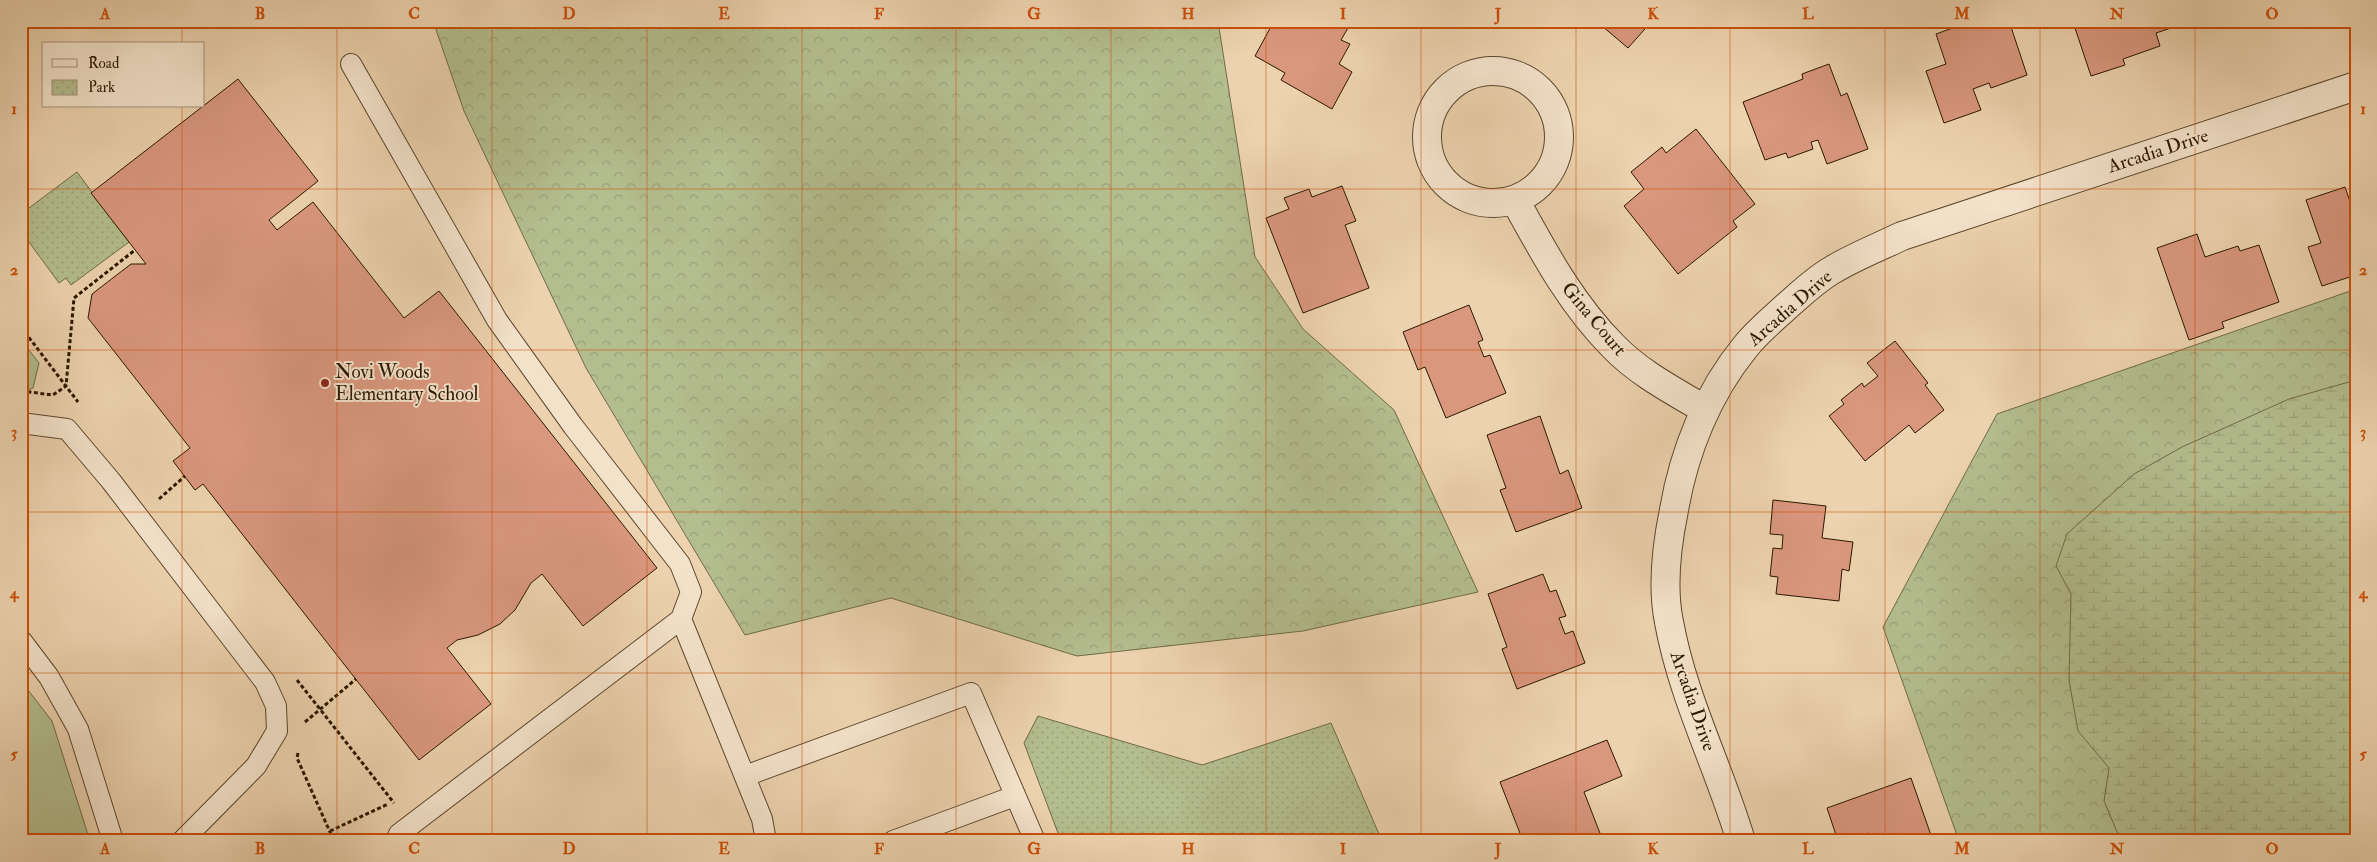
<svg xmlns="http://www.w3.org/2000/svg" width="2377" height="862" font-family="'IM FELL Double Pica',serif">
<defs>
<pattern id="forest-crowns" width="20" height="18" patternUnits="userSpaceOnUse" patternTransform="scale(1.25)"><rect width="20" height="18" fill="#b3bd8e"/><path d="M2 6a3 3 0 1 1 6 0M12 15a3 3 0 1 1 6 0" fill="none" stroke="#9aa279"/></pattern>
<pattern id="wetland-marsh" width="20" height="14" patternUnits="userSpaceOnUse" patternTransform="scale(1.25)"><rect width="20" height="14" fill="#b3bd8e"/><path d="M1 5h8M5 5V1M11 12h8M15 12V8" fill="none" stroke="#9aa279"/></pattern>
<pattern id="park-dots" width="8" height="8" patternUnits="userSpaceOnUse" patternTransform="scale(1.25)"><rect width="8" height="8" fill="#b3bd8e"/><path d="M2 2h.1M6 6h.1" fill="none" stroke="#9aa279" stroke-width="1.8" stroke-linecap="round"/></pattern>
</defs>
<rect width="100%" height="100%" fill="#ecd2ae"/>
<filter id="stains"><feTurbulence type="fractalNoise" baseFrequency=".004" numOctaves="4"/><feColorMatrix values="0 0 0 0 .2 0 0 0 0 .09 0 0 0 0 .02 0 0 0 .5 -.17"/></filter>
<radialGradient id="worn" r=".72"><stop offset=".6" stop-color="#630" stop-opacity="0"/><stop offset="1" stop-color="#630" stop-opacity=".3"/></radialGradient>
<path fill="#b3bd8e" stroke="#706a47" d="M21 340 39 363 33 388 21 394Z
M21 681 52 721 90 841H21Z"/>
<path fill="url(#forest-crowns)" stroke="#706a47" d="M433 21H1218L1255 257 1303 329 1394 410 1478 592 1303 631 1077 656 891 598 745 635 586 368 464 111Z
M2356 289V841H1959L1883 627 1997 414Z"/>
<path fill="url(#wetland-marsh)" stroke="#706a47" d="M2356 380V841H2121L2104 801 2109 768 2078 731 2069 680 2071 594 2056 566 2067 534 2134 474 2182 447 2289 399Z"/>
<path fill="url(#park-dots)" stroke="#706a47" d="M77 172 129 242 71 285 66 278 59 283 21 231V214Z
M1038 716 1202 765 1331 723 1382 841H1061L1024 743Z"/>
<path fill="#d9977e" stroke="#2c1800" d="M1274 21H1352L1341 40 1350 44 1339 64 1352 72 1332 109 1281 80 1285 73 1255 56Z
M1607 21H1652L1628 48 1602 26Z
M1972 21H2009L2027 75 1991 88 1989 83 1973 89 1981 110 1944 123 1926 71 1946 64 1936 34Z
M2172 21 2174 27 2156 33 2160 46 2123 59 2125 65 2091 76 2073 22Z
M1829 64 1841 96 1847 93 1868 149 1827 164 1818 140 1811 142 1813 149 1788 158 1786 153 1765 160 1743 102 1803 79 1802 74Z
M238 79 318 181 269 220 277 230 313 202 404 318 439 291 657 568 583 626 542 574 531 583 515 610 500 624 478 635 457 640 447 648 491 704 419 760 203 484 195 490 173 461 190 448 88 318 92 294 131 264H146L91 193Z
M1696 129 1755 204 1733 221 1737 227 1678 274 1624 206 1644 189 1631 172 1662 147 1666 153Z
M1342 186 1356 221 1345 225 1369 288 1303 313 1266 218 1289 209 1284 198 1309 189 1312 197Z
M2345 187 2354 213H2356V275L2322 286 2308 247 2321 243 2306 200Z
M2197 234 2205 257 2238 246 2240 251 2259 245 2279 302 2222 322 2224 328 2189 340 2157 248Z
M1469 305 1483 340 1478 342 1484 357 1490 355 1506 393 1446 418 1425 367 1418 370 1403 332Z
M1895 341 1928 383 1925 385 1944 410 1915 433 1909 425 1865 461 1829 416 1844 404 1841 400 1862 383 1864 387 1878 376 1867 363Z
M1540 416 1560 474 1568 470 1582 508 1516 532 1500 490 1506 488 1487 435Z
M1773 500 1826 506 1822 538 1853 542 1849 571 1842 569 1839 601 1776 594 1778 577 1770 576 1773 548 1782 549 1783 535 1770 534Z
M1543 574 1550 592 1556 590 1566 616 1559 618 1565 634 1573 631 1585 663 1517 689 1502 649 1507 647 1488 594Z
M1607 740 1622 776 1584 792 1603 841H1523L1500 782Z
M1911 778 1933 841H1872L1869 833 1847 841H1838L1827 808Z"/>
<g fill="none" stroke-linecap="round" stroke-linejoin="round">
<g stroke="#5c462c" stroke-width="22">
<path id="service" d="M351 64 497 320 573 426 680 564 691 592 681 619 399 834 396 841
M21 423 67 429 111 481 265 682 276 706 277 731 256 766 182 841
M681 619 762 819 766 841
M21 640 49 677 78 729 113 841
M745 776 971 693 1035 841
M893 841 1015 796"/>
</g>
<g stroke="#5c462c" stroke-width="30">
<path id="minor" d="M1427 137a66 66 0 1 1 132 0a66 66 0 1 1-132 0Z
M1515 200C1543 251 1571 304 1613 346 1639 373 1672 390 1704 409
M1741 841C1719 767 1683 699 1669 622 1662 588 1667 544 1674 510 1684 451 1708 392 1746 346 1758 331 1773 319 1787 306 1802 293 1816 279 1834 269 1856 256 1879 247 1902 236L2356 86"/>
</g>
<path stroke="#2c1800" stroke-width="3" stroke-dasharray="4 2.5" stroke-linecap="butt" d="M21 327 78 402
M21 391 53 395 66 386 74 298 135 250
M159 499 185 476
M297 680 394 803
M305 722 356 679
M298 753 297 758 334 841
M330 831 388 804"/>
<use href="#service" stroke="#f3e2ca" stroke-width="20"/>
<use href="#minor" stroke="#f3e2ca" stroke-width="28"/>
</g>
<path fill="none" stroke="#cc4f0a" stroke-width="1" stroke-opacity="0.55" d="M182 21V44M337 21V841M492 21V841M647 21V841M802 21V841M956 21V841M1111 21V841M1266 21V841M1421 21V841M1576 21V841M1730 21V841M1885 21V841M2040 21V841M2195 21V841M182 106V841M21 189H2356M21 350H2356M21 512H2356M21 673H2356"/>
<circle fill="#8f2418" stroke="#f3e2ca" stroke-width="2" cx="325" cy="383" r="5"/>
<g text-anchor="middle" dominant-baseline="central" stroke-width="4" stroke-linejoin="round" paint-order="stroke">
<g font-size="19" fill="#2c1800" stroke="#f3e2ca">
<text transform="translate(2158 151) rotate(-18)">Arcadia Drive</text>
<text transform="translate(1790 308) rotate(-41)">Arcadia Drive</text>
<text transform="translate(1594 319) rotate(50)">Gina Court</text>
<text transform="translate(1693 701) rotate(71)">Arcadia Drive</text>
</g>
<g font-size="19" fill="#2c1800" stroke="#f3e2ca" text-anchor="start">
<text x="335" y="372">Novi Woods<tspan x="335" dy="22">Elementary School</tspan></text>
</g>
</g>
<rect width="2377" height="862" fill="none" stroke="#ecd2ae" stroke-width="55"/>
<rect x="42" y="42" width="162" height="65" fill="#f3e2ca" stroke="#a39179"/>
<rect x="52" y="59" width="25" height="8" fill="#f3e2ca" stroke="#a39179"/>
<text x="88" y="68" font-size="15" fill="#2c1800">Road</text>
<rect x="52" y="80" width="25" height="15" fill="url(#park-dots)" stroke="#a39179"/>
<text x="88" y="92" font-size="15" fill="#2c1800">Park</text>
<rect x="28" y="28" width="2322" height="806" fill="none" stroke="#cc4f0a" stroke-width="2"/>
<g font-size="16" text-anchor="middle" font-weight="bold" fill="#cc4f0a">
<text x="105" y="19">A</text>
<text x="260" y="19">B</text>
<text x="414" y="19">C</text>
<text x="569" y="19">D</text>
<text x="724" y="19">E</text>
<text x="879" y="19">F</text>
<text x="1034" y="19">G</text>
<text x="1188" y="19">H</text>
<text x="1343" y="19">I</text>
<text x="1498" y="19">J</text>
<text x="1653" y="19">K</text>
<text x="1808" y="19">L</text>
<text x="1962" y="19">M</text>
<text x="2117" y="19">N</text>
<text x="2272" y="19">O</text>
<text x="14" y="114">1</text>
<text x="2363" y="114">1</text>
<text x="14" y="275">2</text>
<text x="2363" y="275">2</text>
<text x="14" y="437">3</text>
<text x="2363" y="437">3</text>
<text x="14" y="598">4</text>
<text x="2363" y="598">4</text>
<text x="14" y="759">5</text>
<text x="2363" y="759">5</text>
<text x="105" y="854">A</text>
<text x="260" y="854">B</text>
<text x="414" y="854">C</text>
<text x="569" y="854">D</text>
<text x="724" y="854">E</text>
<text x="879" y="854">F</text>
<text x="1034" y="854">G</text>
<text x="1188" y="854">H</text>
<text x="1343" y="854">I</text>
<text x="1498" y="854">J</text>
<text x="1653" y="854">K</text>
<text x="1808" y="854">L</text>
<text x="1962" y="854">M</text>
<text x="2117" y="854">N</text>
<text x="2272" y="854">O</text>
</g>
<rect width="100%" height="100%" filter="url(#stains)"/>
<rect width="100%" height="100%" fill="url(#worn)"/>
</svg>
